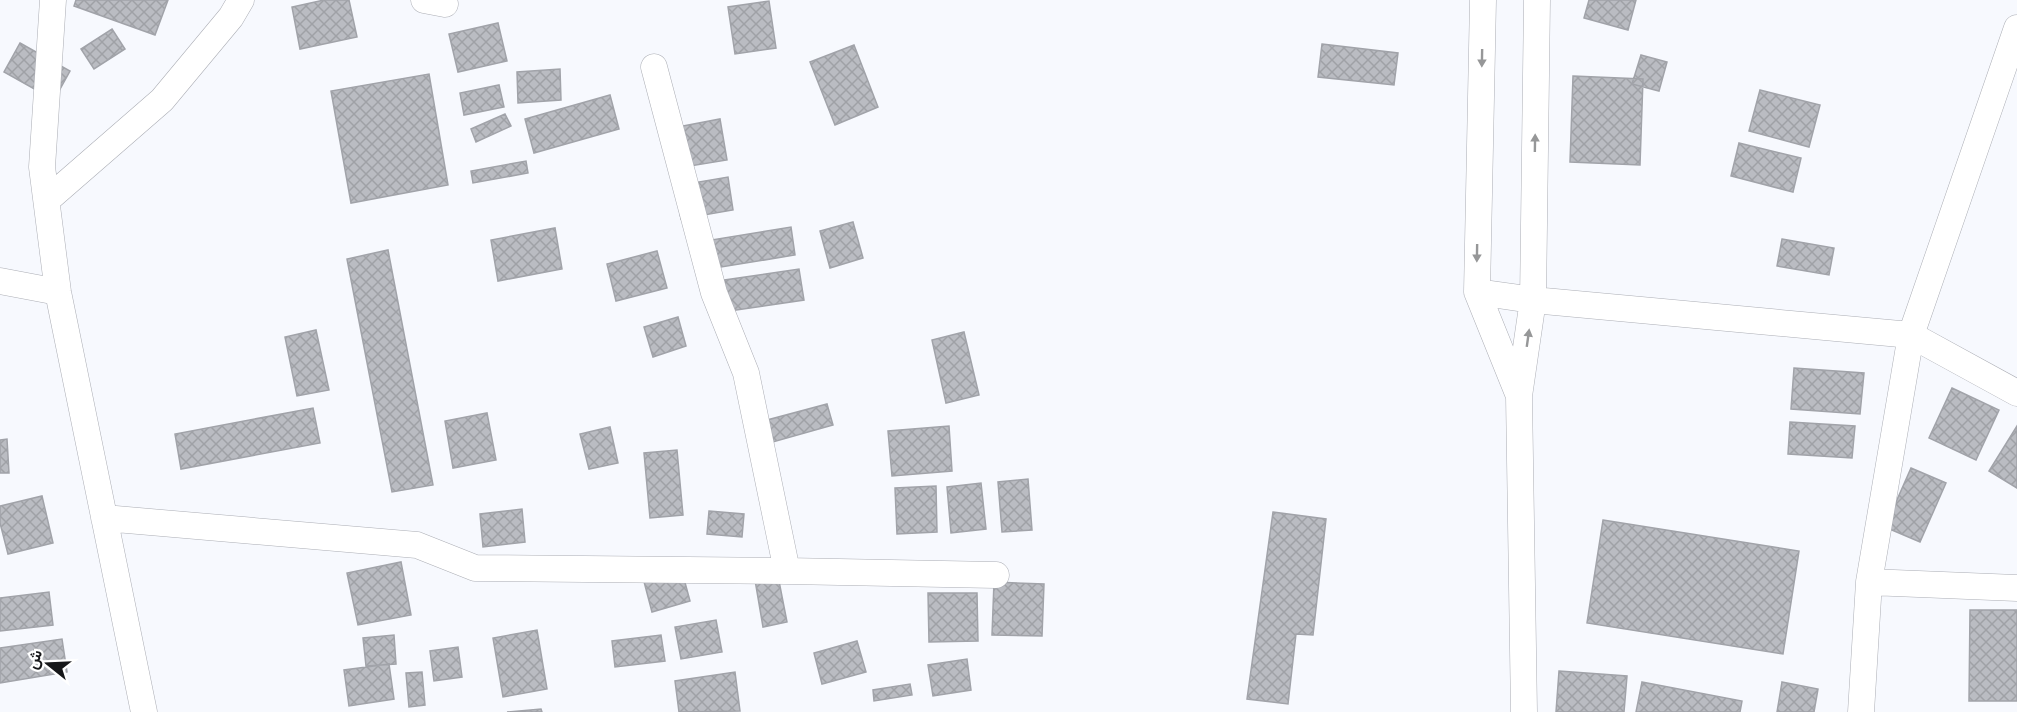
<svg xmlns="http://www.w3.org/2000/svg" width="2017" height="712" font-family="'Nunito Sans',Vazirmatn,sans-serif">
<defs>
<pattern id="building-cross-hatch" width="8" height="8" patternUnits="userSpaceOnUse" patternTransform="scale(1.5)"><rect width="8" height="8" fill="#babcc2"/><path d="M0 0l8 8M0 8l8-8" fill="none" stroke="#9fa1a6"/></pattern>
</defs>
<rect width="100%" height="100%" fill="#f7f9fe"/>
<path fill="url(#building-cross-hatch)" stroke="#a1a3a9" stroke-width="1.5" d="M76 0H168L155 35 74 6Z
M324 0H349L357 37 300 49 292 7Z
M1589 0H1636L1628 30 1584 18Z
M769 1 776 48 735 54 728 7Z
M498 23 507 61 458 72 449 34Z
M112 29 125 49 94 69 81 49Z
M20 43 70 71 54 100 4 72Z
M1322 44 1398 53 1394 85 1318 77Z
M854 45 878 107 835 125 810 62Z
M1641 55 1667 62 1659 91 1632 84Z
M560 69 561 100 518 103 517 72Z
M429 74 448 185 351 203 331 91Z
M1573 76 1643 79 1640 165 1570 162Z
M499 85 504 107 464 115 460 93Z
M1760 90 1820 105 1809 147 1749 131Z
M610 95 619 129 534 153 525 119Z
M505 114 511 126 476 142 471 129Z
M720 119 727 160 678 168 672 128Z
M1739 143 1801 158 1793 192 1731 176Z
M526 161 528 173 473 183 471 171Z
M728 177 733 210 681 219 675 186Z
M853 222 863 258 830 268 820 231Z
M791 227 795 255 709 269 705 241Z
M555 228 562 269 498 281 491 240Z
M1782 239 1834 248 1829 275 1777 266Z
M388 250 433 485 392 492 347 259Z
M657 251 667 288 616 301 607 264Z
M799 269 804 300 723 312 718 281Z
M678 317 686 346 653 357 644 327Z
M316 330 329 390 297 396 285 337Z
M964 332 979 395 946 403 932 340Z
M1794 368 1864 373 1860 414 1791 409Z
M1952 388 1999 410 1976 460 1929 438Z
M827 404 833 425 762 445 756 423Z
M313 408 320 443 181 469 175 434Z
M487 413 496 460 453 468 445 421Z
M1790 422 1855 426 1852 458 1788 454Z
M949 426 952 471 892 476 888 431Z
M2017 426V488L1989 471Z
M610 427 618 463 589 469 580 434Z
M7 439 9 473H0V440Z
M677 450 683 515 650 518 644 453Z
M1911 468 1946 483 1920 542 1885 527Z
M1028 479 1032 530 1002 532 998 482Z
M981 483 986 529 951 533 947 487Z
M936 486 937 532 897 534 895 488Z
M42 496 53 543 8 554 0 523V506Z
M522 509 525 542 483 547 480 514Z
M709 511 744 514 742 537 707 534Z
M1273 512 1326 519 1313 635 1296 634 1288 704 1247 699Z
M1603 520 1799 551 1783 654 1587 623Z
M401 562 411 615 358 625 347 573Z
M680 564 690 601 652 612 642 574Z
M778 576 787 622 763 627 755 580Z
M994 582 1044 584 1042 636 992 635Z
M49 592 53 625 0 631V598Z
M928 593H977L978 641 929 642Z
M1970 610H2017V701H1969Z
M716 620 722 652 681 659 675 627Z
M537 630 547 689 503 697 493 638Z
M394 635 396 664 366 666 363 638Z
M661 635 665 661 615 667 612 641Z
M62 639 67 672 0 683V648Z
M857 641 866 672 822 684 814 653Z
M458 647 462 677 434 681 430 651Z
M967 659 971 690 933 696 928 665Z
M389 664 394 699 349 706 344 670Z
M1559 671 1627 676 1624 712H1556Z
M422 672 425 705 409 707 406 673Z
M735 672 740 711 679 712 675 681Z
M1642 682 1742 701 1740 712H1636Z
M1782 682 1818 689 1814 712H1777Z
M910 684 912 695 874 701 873 690Z
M541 709 542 712H507Z"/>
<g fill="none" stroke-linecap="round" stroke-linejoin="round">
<g stroke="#acaeb5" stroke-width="27">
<path id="street" d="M53 0 42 167 58 292 144 712
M424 0 445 4
M1483 0 1477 292 1519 396
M654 67 714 293 746 373 787 571
M47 200 162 100 231 17 241 0
M0 281 58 292
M1477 292 1533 300 1911 335 2017 393
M104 518 417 545 475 568 787 571 996 575
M1869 582 1911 335 2017 28
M1524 712 1519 396 1533 300 1537 0
M1861 712 1869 582 2017 588"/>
</g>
<use href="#street" stroke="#fff" stroke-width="26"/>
</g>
<defs><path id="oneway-solid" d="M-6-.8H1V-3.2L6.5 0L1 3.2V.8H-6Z" transform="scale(1.5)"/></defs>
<g fill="#969798">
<use href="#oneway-solid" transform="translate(1482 58) rotate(91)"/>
<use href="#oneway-solid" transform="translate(1535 143) rotate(-89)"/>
<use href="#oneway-solid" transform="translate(1477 253) rotate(91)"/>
<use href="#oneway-solid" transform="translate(1528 338) rotate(-82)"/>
</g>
<g transform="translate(48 664) rotate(288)" stroke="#ffffff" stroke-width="4.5" paint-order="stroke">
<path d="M0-4.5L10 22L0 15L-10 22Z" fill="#161719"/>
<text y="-9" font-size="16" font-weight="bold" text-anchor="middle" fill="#161719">ش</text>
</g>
</svg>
